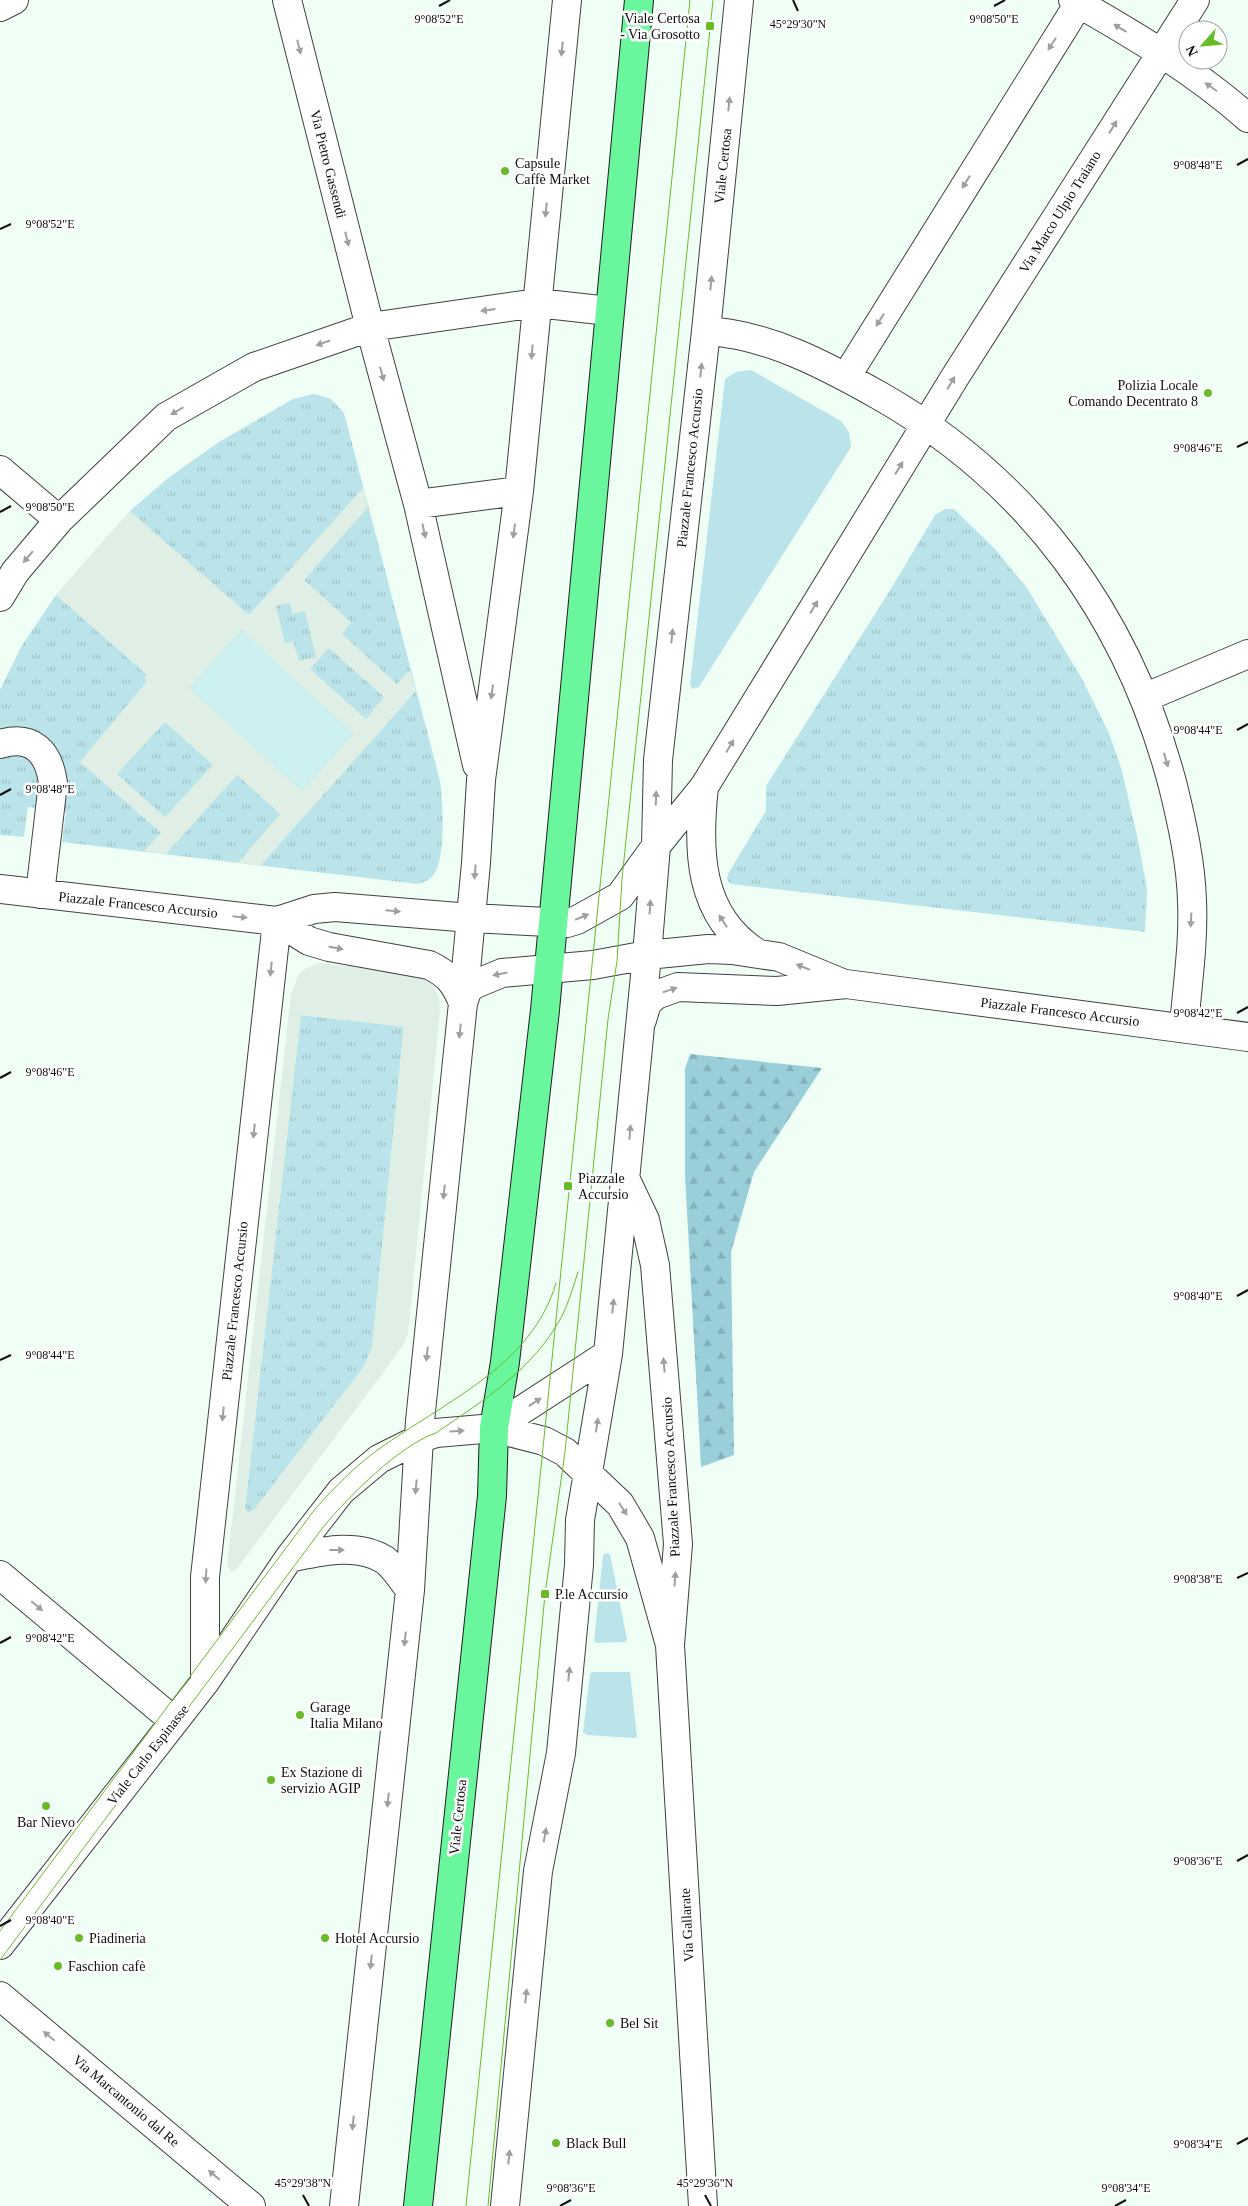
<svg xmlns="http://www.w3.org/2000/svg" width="1248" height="2206" font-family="'Times New Roman',serif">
<defs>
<pattern id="forest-firs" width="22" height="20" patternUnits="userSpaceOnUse" patternTransform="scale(1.25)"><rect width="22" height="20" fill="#9acfd9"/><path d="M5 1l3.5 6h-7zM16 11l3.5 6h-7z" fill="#84b1b9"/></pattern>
<pattern id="park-tufts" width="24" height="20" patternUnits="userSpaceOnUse" patternTransform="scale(1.25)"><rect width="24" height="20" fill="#bae4e9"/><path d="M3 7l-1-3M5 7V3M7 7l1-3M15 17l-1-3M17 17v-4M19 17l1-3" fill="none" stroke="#9fc2c7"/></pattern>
</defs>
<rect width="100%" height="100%" fill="#f0fff6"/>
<path fill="#bae4e9" d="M751 370 841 421 849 432 851 447 699 687 692 689 690 684 725 379 736 372Z
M606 1553 610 1554 627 1639 625 1642 596 1643 594 1641 603 1555Z
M592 1672H630L637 1737 634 1738 587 1735 583 1732 590 1674Z"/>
<path fill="url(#forest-firs)" d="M690 1054 822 1068 754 1172 731 1252 734 1455 701 1467 685 1175V1069Z"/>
<path fill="url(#park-tufts)" d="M314 394 331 399 344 413 440 781C443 803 446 856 434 874 430 880 425 882 418 884L62 842 66 812 28 807 24 837 0 835V690L21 647 56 595 130 511 168 478 219 442 293 399Z
M945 509H954L995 549 1027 588 1081 677 1109 733 1122 771 1138 840 1147 889 1145 932 731 884 727 880 728 874 766 811V786L889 592 935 515Z
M300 1015 404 1026 372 1348 363 1368 253 1511 248 1513 245 1509Z"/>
<path fill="#ccf0ef" d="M241 630 354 734 302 791 189 688Z"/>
<path fill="#dfefe5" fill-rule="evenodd" d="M363 488 368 507 304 580 351 622 342 634 397 684 410 670 416 691 260 866 238 863 280 814 237 775 166 854 144 851 161 833 80 762 147 681 144 678 147 675 56 595 130 511 249 615ZM290 603 292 614 305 611 316 657 299 661 293 641 285 643 276 606ZM241 630 354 734 302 791 189 688ZM329 648 384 697 366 719 310 669ZM165 722 213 765 165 817 117 774Z
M319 963 414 974 428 979 439 997 440 1011 408 1334 405 1342 385 1370 236 1570 232 1572 227 1566 291 994 299 974 305 969ZM301 1015 404 1027 372 1348 363 1368 253 1511 248 1513 245 1507Z"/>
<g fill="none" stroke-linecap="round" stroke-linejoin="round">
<g stroke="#414141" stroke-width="30">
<path id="minor" d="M287 0 370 327 418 504 477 765
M1073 0C1134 35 1195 71 1248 118
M0 7 14 0
M706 331C767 334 827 366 880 396 1031 482 1129 618 1173 786 1182 823 1191 863 1192 901 1194 943 1187 986 1184 1028
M846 377 1081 0
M0 470 59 520
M418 504 519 491
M0 597 15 572 59 520 166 417 254 367 370 327 537 303 609 311
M1144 698 1248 654
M0 744C32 734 49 752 53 783L40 894
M704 787C697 850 698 916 757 953
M0 889 277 921 314 909 335 907 471 918 567 923 577 920 620 896 656 846 704 787 955 377 1195 0
M277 921 309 941 329 947 429 965C448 974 455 983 463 1003
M463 1003 467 991 473 985 502 973 593 965 647 955 708 949 732 950 779 957 842 983
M642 1020 647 1003 656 995 678 987 777 991 846 984 1248 1037
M626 1180 645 1220 655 1265 678 1544 670 1645 703 2206
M494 1428 608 1354
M289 1558C319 1552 356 1542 385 1560 394 1567 403 1581 410 1590
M0 1575 174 1721
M205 1682V1577L277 921
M0 1945 205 1682 289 1558 341 1491 379 1459 421 1438 436 1433 494 1428 544 1441 565 1452 620 1504 640 1538 670 1645
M0 1996 251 2206
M344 2206 410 1590 420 1421 463 1003 476 863 481 780 519 491 567 0
M505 2206 538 1871 561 1753 579 1565 580 1520 608 1354 647 955 656 846 658 760 706 331 739 0"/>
</g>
<g stroke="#1f1f1f" stroke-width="30">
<path id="major" d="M418 2206 492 1496 494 1428 505 1362 545 1010 639 0"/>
</g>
<use href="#minor" stroke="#fff" stroke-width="28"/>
<use href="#major" stroke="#69f69d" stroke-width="28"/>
<path stroke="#68bc28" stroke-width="1" d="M0 1931 315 1509C335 1487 355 1466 379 1449 444 1402 532 1366 556 1283
M0 1960 324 1526C349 1496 400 1445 436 1433 485 1399 533 1370 562 1316 569 1302 573 1287 578 1272
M466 2206 690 0
M488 2206 545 1594 565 1452 608 1019 617 961 622 879 713 0"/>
</g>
<defs><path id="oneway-solid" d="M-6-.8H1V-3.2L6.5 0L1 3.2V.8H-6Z" transform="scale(1.25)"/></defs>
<g fill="#9f9f9f">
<use href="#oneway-solid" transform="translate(1120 28) rotate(-149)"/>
<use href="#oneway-solid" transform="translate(1052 44) rotate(123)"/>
<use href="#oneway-solid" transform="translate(299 47) rotate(76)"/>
<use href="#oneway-solid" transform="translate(562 49) rotate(96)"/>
<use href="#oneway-solid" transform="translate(1211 87) rotate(-145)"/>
<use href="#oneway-solid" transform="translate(729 104) rotate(-84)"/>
<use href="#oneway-solid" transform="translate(1113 127) rotate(-58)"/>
<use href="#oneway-solid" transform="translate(966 182) rotate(122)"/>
<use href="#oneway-solid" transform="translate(546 210) rotate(96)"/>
<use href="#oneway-solid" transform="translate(347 239) rotate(76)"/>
<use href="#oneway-solid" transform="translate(711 283) rotate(-84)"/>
<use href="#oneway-solid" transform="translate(488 310) rotate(172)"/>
<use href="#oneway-solid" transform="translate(880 320) rotate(122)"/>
<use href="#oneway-solid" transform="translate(323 343) rotate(161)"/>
<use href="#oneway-solid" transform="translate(532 352) rotate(95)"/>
<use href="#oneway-solid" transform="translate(701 370) rotate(-84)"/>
<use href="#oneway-solid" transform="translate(382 374) rotate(75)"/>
<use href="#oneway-solid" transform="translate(951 383) rotate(-59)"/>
<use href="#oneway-solid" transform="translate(177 411) rotate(150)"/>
<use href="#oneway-solid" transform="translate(899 468) rotate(-58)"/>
<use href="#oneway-solid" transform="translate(424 531) rotate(78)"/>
<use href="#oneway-solid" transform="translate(514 531) rotate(98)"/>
<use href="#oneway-solid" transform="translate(28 557) rotate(130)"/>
<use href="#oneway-solid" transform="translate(814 607) rotate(-59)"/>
<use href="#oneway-solid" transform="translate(672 636) rotate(-84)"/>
<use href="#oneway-solid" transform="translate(492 692) rotate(98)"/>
<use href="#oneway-solid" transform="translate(730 746) rotate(-59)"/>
<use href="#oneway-solid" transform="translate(1166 760) rotate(74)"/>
<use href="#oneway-solid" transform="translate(656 798) rotate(-88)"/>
<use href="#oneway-solid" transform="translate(475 872) rotate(95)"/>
<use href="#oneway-solid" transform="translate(650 907) rotate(-86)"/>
<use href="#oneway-solid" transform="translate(393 911) rotate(5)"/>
<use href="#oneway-solid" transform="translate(240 917) rotate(6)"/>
<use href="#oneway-solid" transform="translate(582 917) rotate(-23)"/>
<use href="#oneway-solid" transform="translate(1191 920) rotate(93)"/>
<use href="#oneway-solid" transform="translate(723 921) rotate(-123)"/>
<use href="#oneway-solid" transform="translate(336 948) rotate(11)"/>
<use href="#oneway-solid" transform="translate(803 967) rotate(-158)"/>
<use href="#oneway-solid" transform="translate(271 969) rotate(96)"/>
<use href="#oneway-solid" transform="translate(500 974) rotate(169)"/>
<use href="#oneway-solid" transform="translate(670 990) rotate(-17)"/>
<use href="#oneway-solid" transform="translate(460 1031) rotate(96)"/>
<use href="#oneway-solid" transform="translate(254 1131) rotate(96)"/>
<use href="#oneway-solid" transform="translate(630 1132) rotate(-85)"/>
<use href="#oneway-solid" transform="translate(444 1192) rotate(96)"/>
<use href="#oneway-solid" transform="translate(613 1306) rotate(-84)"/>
<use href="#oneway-solid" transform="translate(427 1354) rotate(96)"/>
<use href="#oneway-solid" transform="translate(664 1365) rotate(-95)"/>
<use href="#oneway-solid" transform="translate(535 1402) rotate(-33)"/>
<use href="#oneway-solid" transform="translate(223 1414) rotate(96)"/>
<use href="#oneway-solid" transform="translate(597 1425) rotate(-81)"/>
<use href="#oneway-solid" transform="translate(457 1431) rotate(-4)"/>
<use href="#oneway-solid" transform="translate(416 1487) rotate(95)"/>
<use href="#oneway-solid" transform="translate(623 1509) rotate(57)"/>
<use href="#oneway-solid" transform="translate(337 1550)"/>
<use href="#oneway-solid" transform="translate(206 1576) rotate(93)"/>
<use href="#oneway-solid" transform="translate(675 1579) rotate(-86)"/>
<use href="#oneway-solid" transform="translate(37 1606) rotate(40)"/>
<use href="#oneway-solid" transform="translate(405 1639) rotate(96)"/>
<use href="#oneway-solid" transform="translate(569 1674) rotate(-84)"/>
<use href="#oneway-solid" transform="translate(388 1800) rotate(96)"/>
<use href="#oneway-solid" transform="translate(545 1835) rotate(-79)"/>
<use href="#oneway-solid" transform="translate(371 1962) rotate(96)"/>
<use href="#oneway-solid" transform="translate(526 1996) rotate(-84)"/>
<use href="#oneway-solid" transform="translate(49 2036) rotate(-140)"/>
<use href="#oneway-solid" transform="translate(353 2123) rotate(96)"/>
<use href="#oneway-solid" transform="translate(509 2157) rotate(-84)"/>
<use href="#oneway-solid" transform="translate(214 2175) rotate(-140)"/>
</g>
<path fill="none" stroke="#0e0e0e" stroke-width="2" d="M793 0 798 11M439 6 450 0M994 6 1005 0M1237 165 1248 159M0 229 11 224M1237 447 1248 442M0 512 11 506M1237 730 1248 724M0 795 11 789M1237 1013 1248 1007M0 1078 11 1072M1237 1296 1248 1290M0 1360 11 1355M1237 1578 1248 1573M0 1643 11 1637M1237 1861 1248 1855M0 1926 11 1920M1237 2144 1248 2138M303 2195 309 2206M705 2195 711 2206M560 2206 571 2200M1115 2206 1126 2200"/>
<g fill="#68bc28" stroke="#fff" stroke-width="2">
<rect x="705" y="21" width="10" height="10" rx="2.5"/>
<circle cx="505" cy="171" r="5"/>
<circle cx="1208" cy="393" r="5"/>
<rect x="563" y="1181" width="10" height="10" rx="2.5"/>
<rect x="540" y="1589" width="10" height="10" rx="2.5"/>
<circle cx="300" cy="1715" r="5"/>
<circle cx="271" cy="1780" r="5"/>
<circle cx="46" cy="1806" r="5"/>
<circle cx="79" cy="1938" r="5"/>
<circle cx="325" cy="1938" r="5"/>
<circle cx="58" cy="1966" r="5"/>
<circle cx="610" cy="2023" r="5"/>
<circle cx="556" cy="2143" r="5"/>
</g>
<g text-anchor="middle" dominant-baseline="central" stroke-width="5" stroke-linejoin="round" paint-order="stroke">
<g font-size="14" fill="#0e0e0e" stroke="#fff" text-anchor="start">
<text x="700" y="18" text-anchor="end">Viale Certosa<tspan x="700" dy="16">- Via Grosotto</tspan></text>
<text x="515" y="163">Capsule<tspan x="515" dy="16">Caffè Market</tspan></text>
<text x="1198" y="385" text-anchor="end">Polizia Locale<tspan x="1198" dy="16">Comando Decentrato 8</tspan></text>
<text x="578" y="1178">Piazzale<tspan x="578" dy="16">Accursio</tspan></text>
<text x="555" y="1594">P.le Accursio</text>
<text x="310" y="1707">Garage<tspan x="310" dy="16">Italia Milano</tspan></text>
<text x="281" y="1772">Ex Stazione di<tspan x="281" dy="16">servizio AGIP</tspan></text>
<text x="46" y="1822" text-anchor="middle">Bar Nievo</text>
<text x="89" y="1938">Piadineria</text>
<text x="335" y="1938">Hotel Accursio</text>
<text x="68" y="1966">Faschion cafè</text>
<text x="620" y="2023">Bel Sit</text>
<text x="566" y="2143">Black Bull</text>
</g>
<g font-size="14" fill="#0e0e0e" stroke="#fff">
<text transform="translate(328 164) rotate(76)">Via Pietro Gassendi</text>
<text transform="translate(723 166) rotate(-84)">Viale Certosa</text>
<text transform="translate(1060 212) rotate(-58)">Via Marco Ulpio Traiano</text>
<text transform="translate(690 468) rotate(-84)">Piazzale Francesco Accursio</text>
<text transform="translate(138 905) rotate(6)">Piazzale Francesco Accursio</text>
<text transform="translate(1060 1012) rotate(7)">Piazzale Francesco Accursio</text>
<text transform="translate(235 1301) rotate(-84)">Piazzale Francesco Accursio</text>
<text transform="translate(671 1477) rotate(-93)">Piazzale Francesco Accursio</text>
<text transform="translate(148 1755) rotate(-52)">Viale Carlo Espinasse</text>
<text transform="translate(458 1817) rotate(-84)">Viale Certosa</text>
<text transform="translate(687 1925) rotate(-93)">Via Gallarate</text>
<text transform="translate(126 2101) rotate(40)">Via Marcantonio dal Re</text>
</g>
</g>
<g font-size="12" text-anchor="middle" fill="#0e0e0e" stroke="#fff" stroke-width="5" stroke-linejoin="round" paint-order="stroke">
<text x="439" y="23">9°08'52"E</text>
<text x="994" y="23">9°08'50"E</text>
<text x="798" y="28">45°29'30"N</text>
<text x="1198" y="169">9°08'48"E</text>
<text x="50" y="228">9°08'52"E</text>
<text x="1198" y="452">9°08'46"E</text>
<text x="50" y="511">9°08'50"E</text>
<text x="1198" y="734">9°08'44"E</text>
<text x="50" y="793">9°08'48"E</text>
<text x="1198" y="1017">9°08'42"E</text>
<text x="50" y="1076">9°08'46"E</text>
<text x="1198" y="1300">9°08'40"E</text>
<text x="50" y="1359">9°08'44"E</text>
<text x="1198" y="1583">9°08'38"E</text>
<text x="50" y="1642">9°08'42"E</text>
<text x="1198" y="1865">9°08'36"E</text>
<text x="50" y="1924">9°08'40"E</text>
<text x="1198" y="2148">9°08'34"E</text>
<text x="303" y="2187">45°29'38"N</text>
<text x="705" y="2187">45°29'36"N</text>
<text x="571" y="2192">9°08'36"E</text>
<text x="1126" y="2192">9°08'34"E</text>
</g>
<g transform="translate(1203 45) rotate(243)"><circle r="24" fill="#ffffff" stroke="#9f9f9f"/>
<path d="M0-4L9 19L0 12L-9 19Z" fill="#68bc28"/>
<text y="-8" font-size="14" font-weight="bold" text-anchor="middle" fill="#0e0e0e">N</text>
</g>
</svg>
